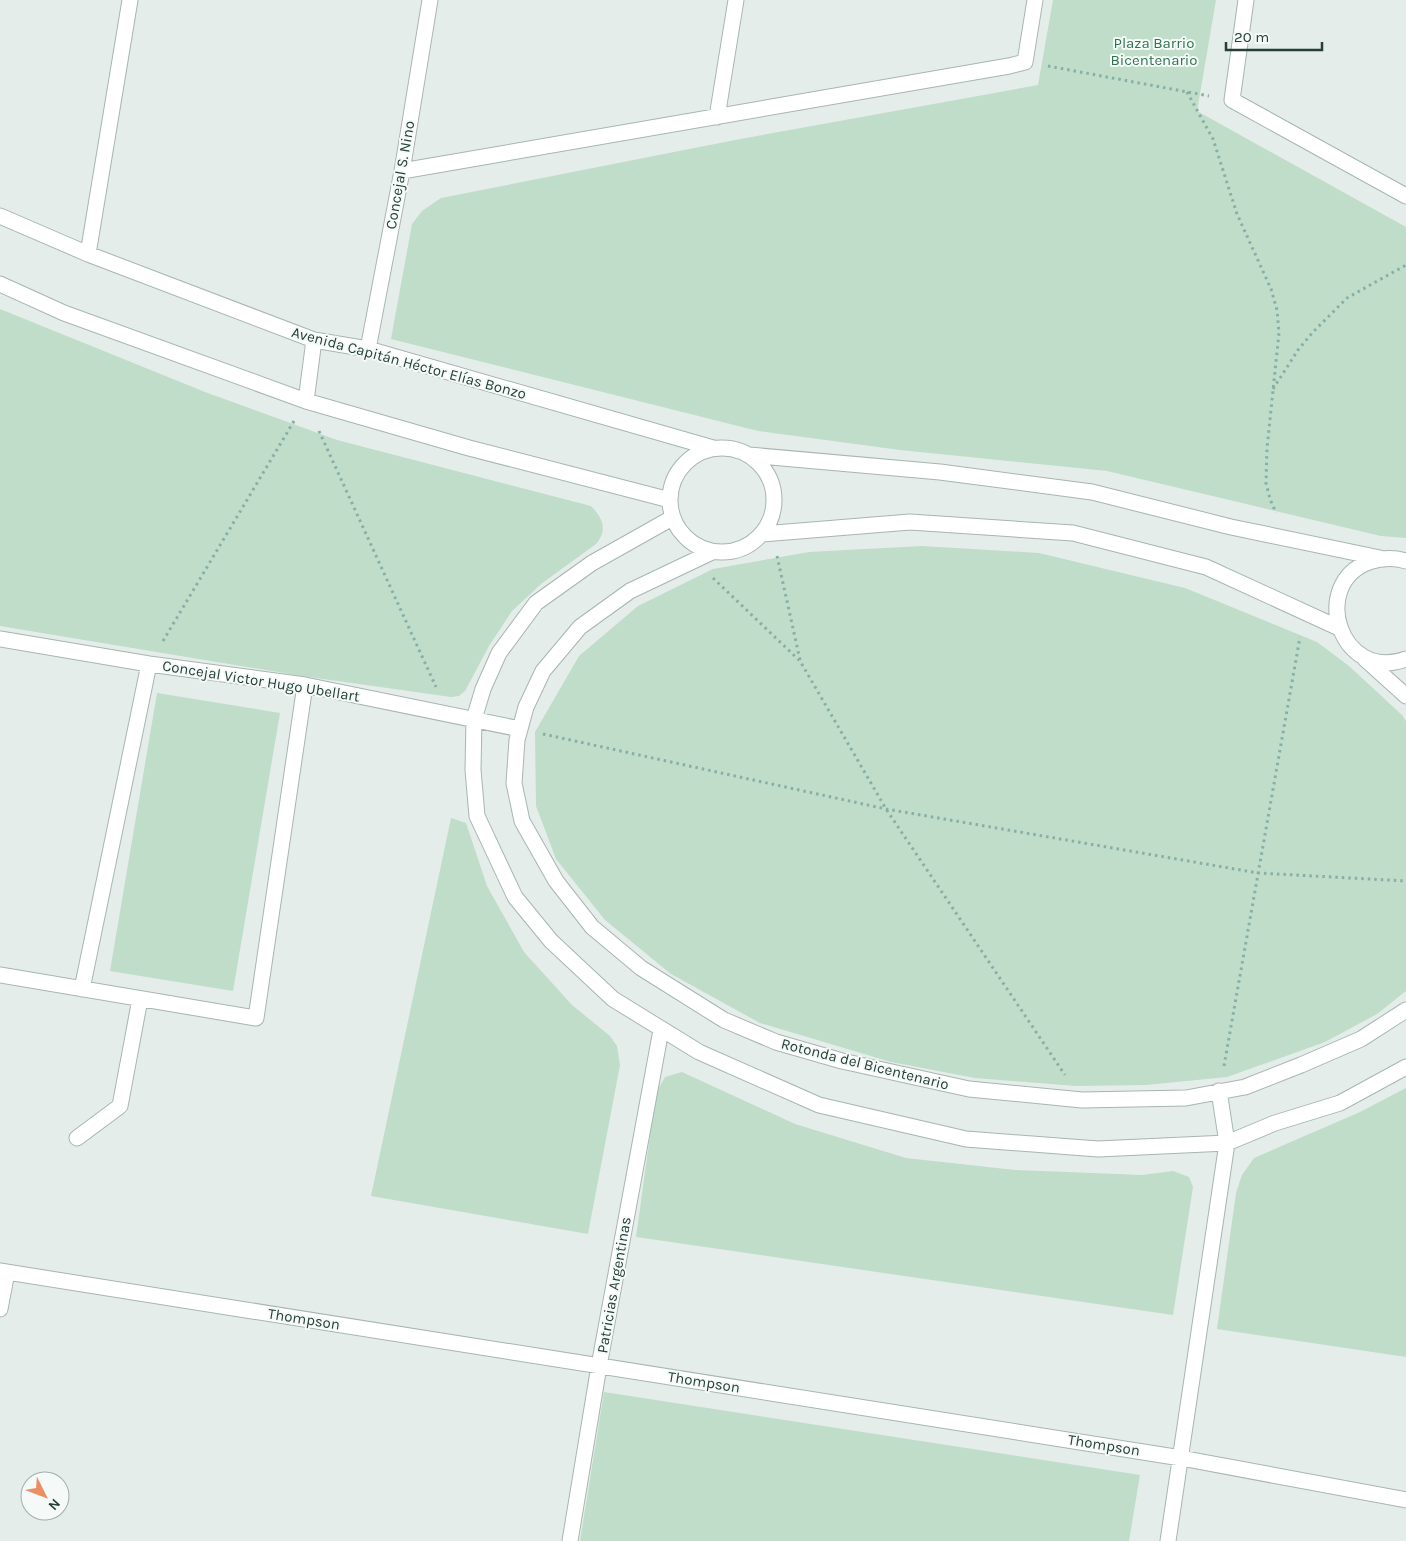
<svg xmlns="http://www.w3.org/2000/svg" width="1406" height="1541" font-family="Karla,sans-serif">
<rect width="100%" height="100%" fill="#e5edea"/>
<path fill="#bfddc9" d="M1053 0H1216L1197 111 1406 227V538L1381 536 1107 471 900 450 758 431 391 339 412 224 422 211 441 198 735 140 1038 85Z
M0 309 205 392 337 440 591 506C603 519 608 529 596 544L541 584 512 611 489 646 465 691 459 696 451 697 302 676 0 626Z
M922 546 1039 553 1185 588 1317 642 1349 666 1402 715 1406 721V991L1377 1014 1325 1042 1227 1077 1146 1085 1076 1086 975 1078 891 1062 760 1023 671 974 605 920 556 859 536 806 535 732 579 656 638 606 713 569 809 552Z
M157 693 280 713 233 991 110 971Z
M451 818 466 823 487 886 524 952 572 1005 610 1036 617 1046 620 1065 588 1234 371 1196Z
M682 1072 795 1124 906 1158 1015 1170 1142 1175 1173 1171 1189 1177 1193 1187 1173 1315 636 1237 656 1093 665 1077Z
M1406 1088V1357L1217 1329 1236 1193 1242 1175 1254 1158 1360 1112Z
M604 1392 1140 1475 1129 1541H580Z"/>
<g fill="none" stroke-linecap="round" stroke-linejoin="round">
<g stroke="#a8b5b1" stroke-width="17">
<path id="minor" d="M1246 0 1232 100 1406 196
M717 117 736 0
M402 171 1009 66 1025 62 1035 0
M0 216 88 254 314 340 368 349 713 448
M88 254 130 0
M0 284 64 313 306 401 469 448 670 500
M368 349 402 171 430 0
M306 401 314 340
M670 500a52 52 0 1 1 104 0a52 52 0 1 1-104 0Z
M749 455 940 472 1092 492 1231 527 1380 558
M672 518 592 563 536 603 499 653 483 689 474 719 473 770 477 816 515 897 551 941 613 999 699 1052 819 1105 966 1139 1098 1149 1227 1143 1275 1123 1340 1103 1406 1067
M762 534 910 522 1073 533 1206 567 1339 628
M712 552 630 591 580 627 543 671 526 707 517 740 514 783 522 821 556 881 592 927 641 968 724 1020 776 1042 842 1061 969 1089 1082 1100 1186 1098 1245 1087 1301 1065 1361 1039 1406 1010
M1406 561C1393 557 1381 558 1369 562 1309 584 1340 683 1406 659
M0 639 149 664 305 685 520 729
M1365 659 1406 696
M0 975 256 1018 305 685
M82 989 149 664
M77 1138 120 1106 140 999
M0 1271 1181 1458 1406 1500
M0 1309 7 1272
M570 1541 599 1366 661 1030
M1168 1541 1227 1143 1219 1091"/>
</g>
<path stroke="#87afa5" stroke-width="3" stroke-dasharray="2.5 4" stroke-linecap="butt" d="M1048 66 1209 96
M1187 92 1213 139 1237 214 1271 289 1277 310 1279 333 1267 448 1266 483 1270 499 1276 513
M1273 389 1298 350 1313 332 1347 298 1406 265
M319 431 436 687
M777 556 800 660
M713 578 800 661 886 809 1065 1075
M163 641 294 421
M543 734 886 809 1258 873 1406 881
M1224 1066 1300 637"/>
<use href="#minor" stroke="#fff" stroke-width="15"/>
</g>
<g text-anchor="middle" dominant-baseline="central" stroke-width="4" stroke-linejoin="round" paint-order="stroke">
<g font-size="15" fill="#30744f" stroke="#f5faf8">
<text x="1154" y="43">Plaza Barrio<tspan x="1154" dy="17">Bicentenario</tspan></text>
</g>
<g font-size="15" fill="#253f39" stroke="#f5faf8">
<text transform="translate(400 175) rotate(-80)">Concejal S. Nino</text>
<text transform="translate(409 363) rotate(15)">Avenida Capitán Héctor Elías Bonzo</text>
<text transform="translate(261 681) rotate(9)">Concejal Victor Hugo Ubellart</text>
<text transform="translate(865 1064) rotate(14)">Rotonda del Bicentenario</text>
<text transform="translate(614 1285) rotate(-80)">Patricias Argentinas</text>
<text transform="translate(304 1319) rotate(9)">Thompson</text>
<text transform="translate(704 1382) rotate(9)">Thompson</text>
<text transform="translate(1104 1445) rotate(9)">Thompson</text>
</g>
</g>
<g transform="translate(45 1496) rotate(132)"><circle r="24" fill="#f5faf8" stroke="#a2afac"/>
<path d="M0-4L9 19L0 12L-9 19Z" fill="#ec8e65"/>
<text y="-8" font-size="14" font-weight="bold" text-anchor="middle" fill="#253f39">N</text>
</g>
<path d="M1226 42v8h96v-8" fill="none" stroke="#253f39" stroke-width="2.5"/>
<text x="1234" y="42" font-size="15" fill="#253f39" stroke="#f5faf8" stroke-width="4" paint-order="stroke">20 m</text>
</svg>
